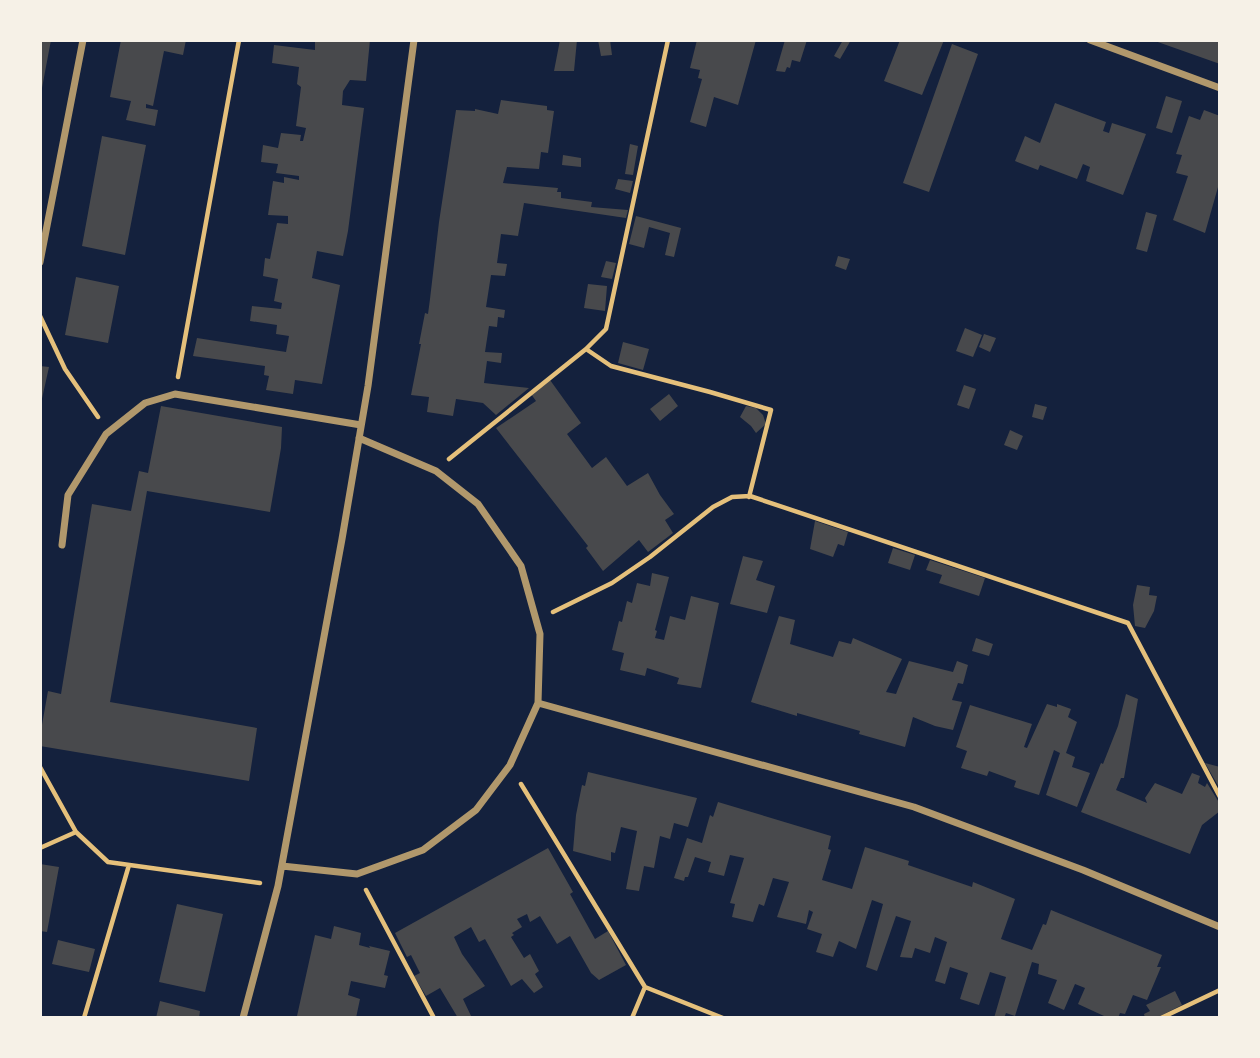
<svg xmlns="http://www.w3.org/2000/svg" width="1260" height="1058" font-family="'PT Sans Narrow',sans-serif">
<rect width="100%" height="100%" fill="#14213d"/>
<path fill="#48494c" d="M40 40H51L42 88H40Z
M121 40H186L183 55 164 51 153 106 146 104V108L158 110 155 126 126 120 131 101 110 97Z
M315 40H370L366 81 350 80 343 91 342 105 364 108 348 231 343 256 317 251 312 278 340 285 322 384 295 380 293 394 266 390 269 376 264 375 265 366 193 356 197 338 286 352 289 336 276 334 277 325 250 321 252 306 281 309 282 303 274 301 278 279 263 276 265 258 270 259 277 223 288 224V216L268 215 273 181 284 183V177L299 180V176L276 173 278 164 261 162 263 145 278 148 281 133 301 135 300 141H303L306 128 296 126 301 87 297 84 299 67 272 63 274 45 315 50Z
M560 40H577L574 71H554Z
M598 40H610L612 55 601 56Z
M697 40H756L738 105 714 97 706 127 690 122 702 79 698 78 700 70 690 68Z
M785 40H807L800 62 792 60 790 68 787 67 785 72 776 71Z
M843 40H851L840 59 834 56Z
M900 40H944L922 95 884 81Z
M1155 40H1220V64L1155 41Z
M952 44 978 54 929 192 903 183Z
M1166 96 1182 101 1172 133 1156 128Z
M501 100 547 106V110L554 111 548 153 541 152 539 169 507 167 503 183 558 188 557 192H561V198L592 202 591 207 628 210 626 218 524 203 518 236 501 234 497 263 507 264 505 276 491 275 486 307 505 310 504 318 498 317 497 327 489 326 485 352 502 353 501 363 487 361 484 383 529 388 496 415 483 403 456 399 453 416 427 412 429 397 411 395 421 344H419L425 313 428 314 430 299 439 222 456 110 475 111V109L498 114Z
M1055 103 1106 122 1103 131 1109 133 1112 123 1146 134 1123 195 1086 181 1090 167 1083 164 1077 179 1040 165 1038 170 1015 161 1025 136 1040 143Z
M1204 110 1220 116V180L1205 233 1173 220 1188 176 1176 173 1182 155 1176 154 1189 116 1200 120Z
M102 136 146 145 125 255 82 246Z
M630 144 638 146 633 175 625 174Z
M563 155 581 158V167L562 165Z
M618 179 633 181 630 193 615 189Z
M1146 212 1157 215 1147 252 1136 249Z
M636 216 681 228 674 257 665 255 670 233 649 227 644 248 629 244Z
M838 256 850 259 846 270 835 266Z
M606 261 616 263 612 279 601 277Z
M76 277 119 286 108 343 65 335Z
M588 284 607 286 605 311 584 308Z
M965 328 982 335 973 357 956 351Z
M984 334 996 338 990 352 979 347Z
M623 342 649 349 643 370 618 363Z
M40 366 49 367 41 403H40Z
M550 380 581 423 567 434 592 468 606 457 627 486 648 473 660 495 674 514 665 520 673 533 648 552 639 540 603 571 586 548 588 546 496 428 536 401 531 394Z
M964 385 976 389 969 409 957 405Z
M669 394 678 406 660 421 650 409Z
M1035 404 1047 407 1043 420 1032 417Z
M161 406 282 427 281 448 270 512 147 491 110 702 257 728 249 781 40 746V736L48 691 61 694 92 504 131 511 139 471 148 473Z
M746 406 756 408 763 415 766 424 756 433 751 426 740 417Z
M1010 430 1023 436 1017 450 1004 445Z
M815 521 848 532 844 546 838 544 833 557 810 549Z
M893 548 915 555 910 570 888 563Z
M743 556 763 561 756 580 775 586 767 613 730 604Z
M930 560 985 578 979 596 939 583 942 575 926 570Z
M652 573 669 577 655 630 657 631 655 638 664 640 670 616 685 620 691 596 719 603 701 688 677 684 679 678 647 668 645 676 620 670 624 653 612 650 619 621 622 622 627 601 632 603 637 583 650 586Z
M1137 585 1150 587 1149 595 1157 596 1154 611 1145 628 1135 626 1133 605Z
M779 616 795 620 790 644 833 657 839 641 851 644 853 638 902 659 886 692 896 694 909 661 953 672 957 661 968 665 963 684 958 683 952 700 962 702 953 730 935 726 913 717 905 747 859 734 860 731 797 713V716L751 702Z
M976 638 993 644 989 656 972 651Z
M1126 694 1138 699 1124 778H1121L1116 790 1147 803 1145 798 1155 783 1182 794 1192 773 1200 776 1198 783 1205 787 1207 783 1220 804V811L1202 825 1190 854 1081 812 1101 763 1103 764 1118 726Z
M1047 704 1057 707V704L1071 709 1068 717 1077 722 1066 753 1075 757 1072 767 1090 773 1077 807 1046 795 1060 753 1054 750 1039 795 1014 787 1016 781 989 771 987 776 961 768 967 751 956 747 970 705 1032 724 1024 747 1027 748Z
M1205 763 1220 767V789Z
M588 772 697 798 688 827 674 823 670 839 660 836 654 868 644 866 639 891 626 889 637 831 621 827 615 853 611 852V861L573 851 576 815 582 785 585 786Z
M718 802 831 836 828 849 831 850 822 880 852 889 865 847 909 861 908 865 972 887 973 882 1015 899 1001 939 1032 950 1043 924 1046 925 1051 910 1162 955 1157 967H1161L1147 1000 1133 995 1125 1014 1120 1013 1118 1018H1103L1104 1016 1078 1004 1085 988 1075 984 1064 1010 1048 1003 1057 980 1038 974 1039 964 1032 962 1015 1016 1006 1013 1004 1018H994L1006 977 990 972 979 1005 960 999 968 973 950 967 945 984 935 981 947 942 935 937 930 953 915 948 912 958 900 957 911 921 896 916 877 971 866 967 883 904 872 900 856 949 839 941 833 957 816 952 822 934 807 929 813 912 809 910 806 924 777 917 789 882 773 878 764 906 759 904 753 922 732 917 735 904 730 903 744 858 730 855 724 876 708 872 711 862 695 857 688 877H685L684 881 674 878 687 838 702 843 710 815 713 817Z
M548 848 573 892 570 894 595 939 608 931 626 965 599 980 591 973 570 936 557 944 540 916 530 922 527 914 517 919 522 927 512 933 514 935 511 937 524 958 530 954 539 971 535 974 543 987 534 993 522 979 511 986 485 939 479 942 471 927 454 937 462 954 485 986 463 999 472 1018H458L440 988 426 996 414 976 420 973 411 955 407 957 395 933Z
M40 864 59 867 47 932 40 931Z
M177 904 223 914 205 992 159 982Z
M334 926 361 933 359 945 370 948 369 946 390 951 384 975 388 976 385 988 351 981 348 995 360 999 356 1018H305L297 1016 315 935 331 939Z
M58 940 95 949 89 972 52 964Z
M1175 991 1182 1005 1156 1018H1145L1144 1014 1150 1011 1146 1005Z
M160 1001 200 1011 199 1018H156Z"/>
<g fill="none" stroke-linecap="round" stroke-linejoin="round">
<path stroke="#e5c07b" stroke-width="4.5" d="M40 316 65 369 98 417
M586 349 606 329 668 40
M178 377 239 40
M449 459 586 349 611 366 710 392 771 410 749 497
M553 612 612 583 650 557 713 507 732 497 750 496 1128 623 1220 797
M40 767 76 832 108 862 260 883
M521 784 645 987 723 1018
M40 848 76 832
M366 890 434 1018
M84 1018 129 865
M632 1018 645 987
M1161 1018 1220 990"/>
<path stroke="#b1986c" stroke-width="7" d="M1090 40 1220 88
M40 262 83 40
M62 545 68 495 106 434 145 403 175 394 361 425
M538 703 914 807 1083 870 1220 927
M282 866 357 874 423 850 476 810 510 765 538 703 540 634 521 566 478 504 436 471 359 438
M243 1018 278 886 342 539 368 386 414 40"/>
</g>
<rect width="1260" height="1058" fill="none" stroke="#f6f1e7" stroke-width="84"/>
</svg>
